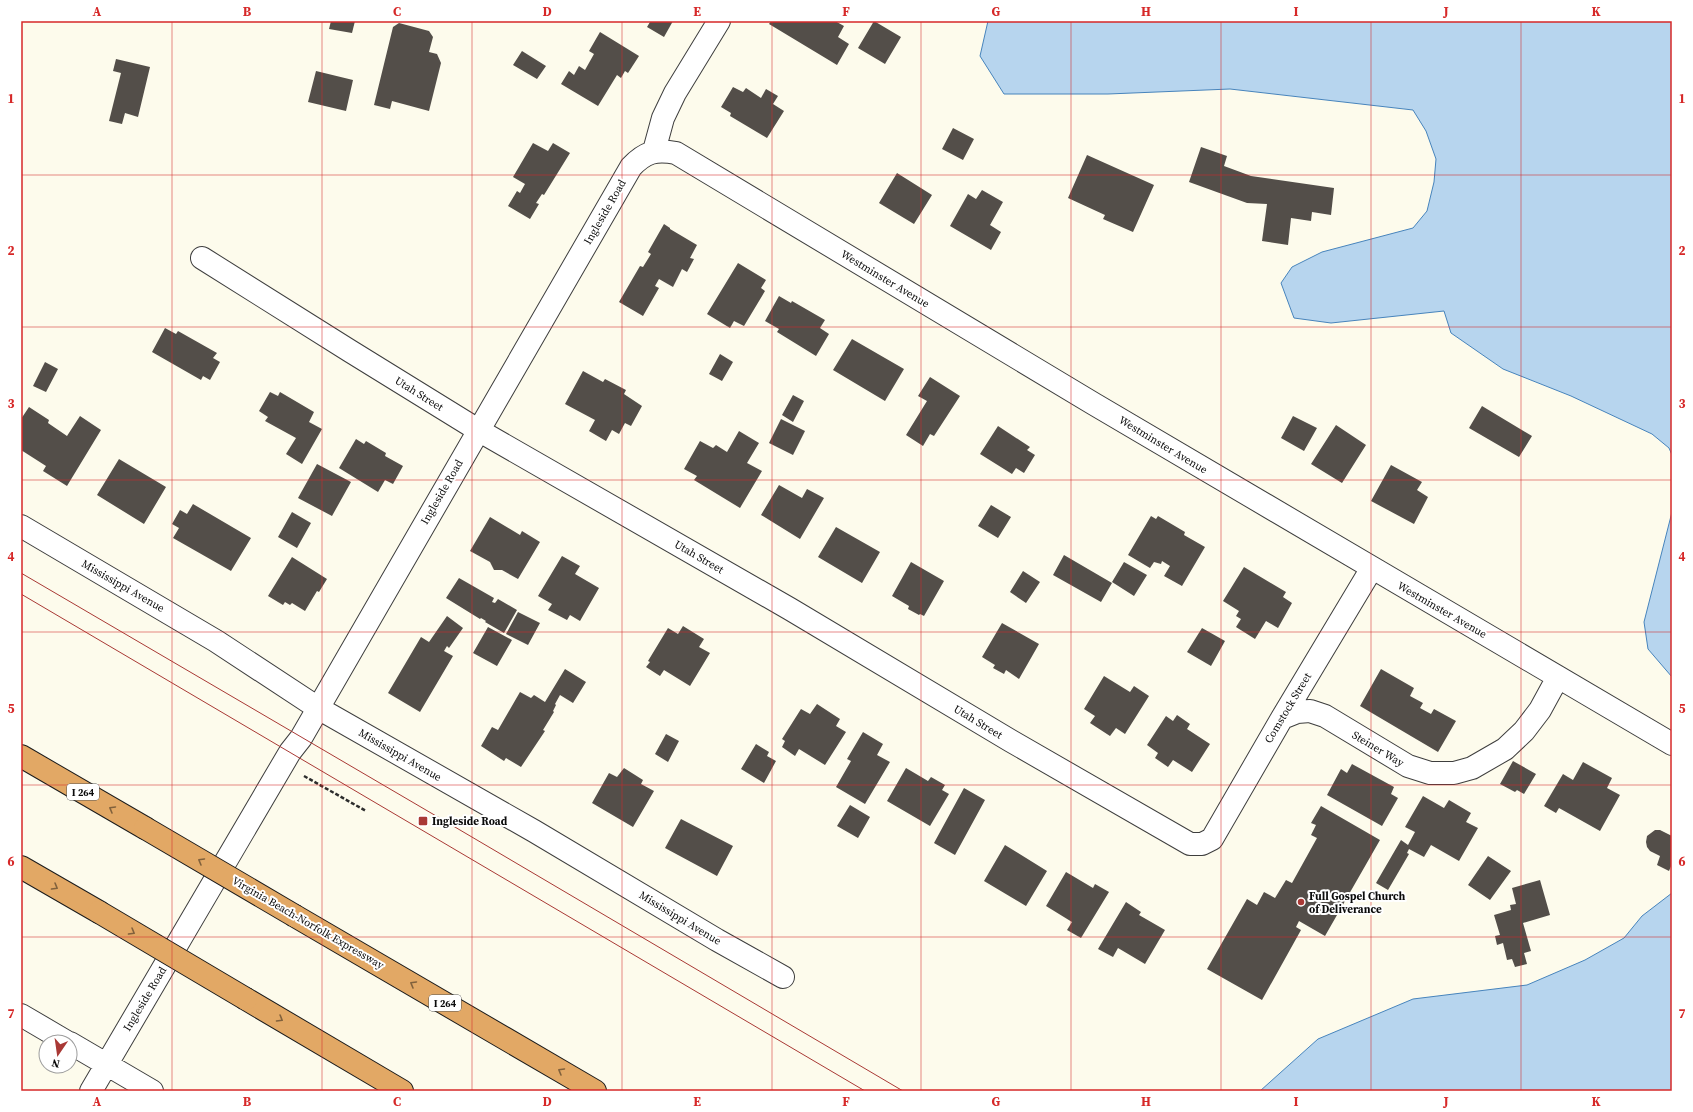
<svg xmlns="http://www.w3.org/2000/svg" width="1693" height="1112" font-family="'Source Serif 4',serif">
<rect width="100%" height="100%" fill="#fdfbec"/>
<path fill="#b7d5ee" stroke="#4784bc" d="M988 21H1672V455L1669 448 1652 434 1571 396 1503 369 1451 333 1444 311 1331 323 1294 318 1281 283 1292 267 1322 252 1413 228 1427 211 1434 182 1436 159 1426 131 1413 110 1230 89 1108 94H1004L980 56Z
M1672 512V677L1648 649 1644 622Z
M1672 893V1091H1260L1318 1039 1413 999 1527 985 1585 960 1624 938 1642 916Z"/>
<path fill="#534e49" d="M331 21H355L352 33 329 29Z
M648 21H673L664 37 647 27 650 22Z
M771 21H835L844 26 838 37 849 44 837 65 769 24Z
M874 21 901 37 885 64 858 48Z
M399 23 429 31 433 37 429 52 437 54 441 63 429 111 392 101 390 109 374 105 393 27Z
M600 32 639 56 628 73 625 71 621 78 617 75 598 106 561 84 569 71 574 75 579 66 585 70 594 54 589 51Z
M522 51 546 66 537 79 513 65Z
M116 59 150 67 138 117 125 113 122 124 109 121 121 73 113 71Z
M316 71 353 80 346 111 308 102Z
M733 87 743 92 746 88 761 98 766 89 778 96 773 104 784 111 767 138 730 116 731 113 721 107Z
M953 128 974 139 963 160 942 149Z
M533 143 548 151 553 143 570 153 544 195 542 194 536 203 539 204 530 219 508 206 517 191 520 193 525 184 513 177Z
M1201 147 1227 156 1224 166 1251 176 1334 188 1331 215 1312 212 1311 221 1291 218 1288 245 1262 241 1267 204 1247 203 1189 182Z
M1087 155 1154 185 1133 232 1103 219 1105 215 1068 198Z
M897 173 932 195 914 224 879 203Z
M982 190 1003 202 990 225 1001 232 991 250 950 226 968 194 976 199Z
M664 224 670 228V229L697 245 690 258 694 259 687 272 682 269 673 287 659 279 655 286 659 288 643 316 619 302 640 266 643 267 651 254 648 252Z
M738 263 766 280 761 288 765 291 744 326 734 321 730 328 707 314Z
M779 296 791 303 792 301 825 320 820 328 829 334 816 356 777 332 779 329 765 321Z
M165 328 176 334 178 331 217 353 213 358 220 362 210 380 203 376 201 380 152 352Z
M852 339 904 369 885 401 833 370Z
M720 354 733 362 722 381 709 374Z
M45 362 58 369 46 392 33 386Z
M583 371 603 382 605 379 626 390 624 394 642 406 631 426 625 423 619 434 612 430 606 441 589 431 595 420 565 404Z
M930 377 960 396 934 436 930 434 923 446 906 435 927 401 918 396Z
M270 392 278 396 280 392 314 412 309 422 322 429 302 464 286 454 296 438 265 421 268 417 259 411Z
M793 395 804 401 793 422 782 415Z
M1482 406 1532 436 1519 457 1469 428Z
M29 407 49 420 48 423 67 436 80 416 101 430 67 486 43 471 46 466 21 450V419Z
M1293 416 1317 428 1304 451 1281 438Z
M781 419 805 431 793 455 769 443Z
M1336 425 1366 445 1342 483 1311 464Z
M998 426 1030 447 1027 450 1035 455 1024 473 1016 468 1012 474 980 454Z
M739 431 759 443 747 463 762 471 740 508 694 480 697 476 684 469 700 441 713 448 716 445 727 452Z
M356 439 364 444 366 441 386 453 385 456 403 466 393 484 385 480 378 492 339 468Z
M119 459 166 487 144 524 97 495Z
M317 464 351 482 332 516 298 498Z
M1391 465 1422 482 1417 490 1428 497 1414 524 1371 501Z
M779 485 802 498 807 489 824 498 800 539 761 515Z
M193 504 251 538 231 571 173 538 179 528 172 524 180 510 187 514Z
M991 505 1011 517 998 538 978 526Z
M292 512 311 523 297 548 278 537Z
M1151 516 1156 519 1158 516 1185 532 1184 535 1205 547 1182 586 1164 576 1170 566 1162 561 1161 564 1154 562 1150 568 1128 555Z
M490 517 520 535 522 531 540 542 518 579 502 570H494L490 562 470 551Z
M836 527 880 552 862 583 818 557Z
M1064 555 1112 583 1101 602 1053 575Z
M562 556 580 566 575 574 599 588 580 621 570 615 567 620 548 610 552 604 538 596Z
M292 557 327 579 319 592 317 591 305 611 292 603 290 605 285 602 283 605 268 596Z
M911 562 944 581 924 616 920 614 919 615 908 609 909 606 892 596Z
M1124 562 1147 575 1134 596 1112 582Z
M1244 567 1286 592 1283 597 1292 603 1278 628 1266 621 1255 639 1236 627 1241 619 1236 616 1239 611 1223 601Z
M1023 571 1040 582 1026 603 1010 592Z
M459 578 494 598 492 602 495 603 498 599 517 610 504 633 485 622 486 621 481 618 480 619 446 598Z
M518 612 540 623 528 645 506 634Z
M447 616 463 628 449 648 447 646 444 651 453 656 420 712 388 693 421 637 429 642Z
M1002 623 1039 644 1019 679 1006 670 1004 674 993 668 995 665 982 657Z
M683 626 704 639 699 647 710 653 690 686 664 670 660 676 646 667 650 662 648 661 668 628 678 634Z
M488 627 512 640 497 666 473 653Z
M1202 628 1225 641 1211 666 1187 652Z
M565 669 586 682 573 703 560 695 555 704 556 705 553 711 554 712 543 730 545 731 521 767 506 758 504 761 481 746 492 727 498 730 520 692 531 698 534 695 545 702Z
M1381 669 1414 688 1410 696 1423 703 1420 708 1431 714 1434 709 1456 721 1438 752 1360 706Z
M1104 676 1130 692 1134 686 1149 696 1125 734 1116 728 1110 736 1090 723 1095 716 1084 709Z
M817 704 840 719 836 726 846 732 825 765 799 749 795 756 782 747 785 741 782 739 801 709 810 714Z
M1177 715 1190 724 1187 729 1210 744 1192 772 1173 760 1168 767 1155 758 1158 753 1147 745 1166 716 1173 721Z
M863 732 883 744 877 755 890 762 865 804 836 787 851 761 847 759Z
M666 734 679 741 668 762 655 754Z
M756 744 769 752 767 756 776 761 764 783 741 769Z
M1513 761 1536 774 1524 794 1517 790 1515 792 1500 784Z
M1583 762 1612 778 1607 788 1620 795 1600 831 1559 808 1556 813 1544 806 1563 774 1573 780Z
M1352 764 1394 787 1391 794 1398 798 1382 826 1327 795 1341 769 1347 773Z
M624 768 643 780 641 784 654 791 633 827 592 803 609 773 617 777Z
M906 768 928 781 931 777 945 785 942 790 949 794 930 826 887 801Z
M964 788 985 800 955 855 934 843Z
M1423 796 1444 808 1449 800 1471 813 1466 822 1478 828 1459 861 1431 845 1424 857 1409 849 1407 853 1409 854 1388 890 1376 883 1401 840 1408 845 1415 832 1405 827Z
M850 805 870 817 858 838 837 826Z
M1321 806 1380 840 1325 936 1299 921 1296 927 1301 930 1262 1000 1207 969 1247 899 1257 905 1264 892 1275 898 1286 880 1292 883 1317 838 1311 835 1316 825 1311 823Z
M681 819 733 846 717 876 665 848Z
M1655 830H1660L1672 836V864L1669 871 1657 865 1660 856 1650 851 1647 847 1646 842 1647 836Z
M1005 845 1047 871 1026 906 984 881Z
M1488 856 1511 871 1490 900 1468 885Z
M1066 872 1093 888 1095 884 1109 892 1081 938 1067 930 1072 922 1046 906Z
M1540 880 1550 915 1523 923 1531 951 1524 953 1527 964 1515 967 1512 959 1507 960 1503 943 1497 945 1495 936 1500 935 1494 915 1511 910 1510 905 1516 904 1512 888Z
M1126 902 1141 912 1139 915 1165 930 1145 964 1118 948 1113 957 1098 949Z"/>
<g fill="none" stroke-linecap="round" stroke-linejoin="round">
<g stroke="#3e3e3e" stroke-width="24">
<path id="minor" d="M654 151 663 118 675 93 719 21
M202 258 350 351 478 430 790 609 1011 741 1190 844H1202L1212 839 1282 718 1372 568
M21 526 216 641 318 708 534 831 717 940 783 977
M1282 718 1297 712 1310 711 1325 716 1408 766 1430 773H1454L1472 768 1505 749 1524 731 1540 710 1558 677
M21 1015 67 1042
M70 1043 152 1091
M91 1091 290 752 301 738 631 167C645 152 656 149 676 153L1094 404 1672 744"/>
</g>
<g stroke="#1c1c1c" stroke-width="24">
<path id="highway" d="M21 756 145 828
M21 867 99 912
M295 916 595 1091
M246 999 402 1091"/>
</g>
<path stroke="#2d2d2d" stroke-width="2.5" stroke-dasharray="4 2" stroke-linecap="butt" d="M304 776 366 811"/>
<use href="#minor" stroke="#fff" stroke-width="22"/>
<use href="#highway" stroke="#e2a865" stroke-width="22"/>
<path stroke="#a93935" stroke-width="1" d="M21 573 443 820 903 1091
M21 594 865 1091"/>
<g stroke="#1c1c1c" stroke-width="24" stroke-linecap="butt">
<path id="highway-bridge" d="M145 828 295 916
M99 912 246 999"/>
</g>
<use href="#highway-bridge" stroke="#e2a865" stroke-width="22"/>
</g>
<defs><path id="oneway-chevron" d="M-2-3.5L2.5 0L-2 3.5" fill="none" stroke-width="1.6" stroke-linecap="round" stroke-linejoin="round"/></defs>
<g stroke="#81613c">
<use href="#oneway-chevron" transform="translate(112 809) rotate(-150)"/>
<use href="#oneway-chevron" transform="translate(201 861) rotate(-150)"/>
<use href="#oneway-chevron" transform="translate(55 887) rotate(30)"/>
<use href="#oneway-chevron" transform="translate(132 932) rotate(30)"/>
<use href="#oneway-chevron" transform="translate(413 984) rotate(-150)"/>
<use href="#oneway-chevron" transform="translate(280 1019) rotate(31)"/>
<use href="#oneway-chevron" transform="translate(561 1071) rotate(-150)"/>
</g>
<path fill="none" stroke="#d62828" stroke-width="1" stroke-opacity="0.55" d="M172 21V1091M322 21V1091M472 21V1091M622 21V1091M772 21V1091M921 21V1091M1071 21V1091M1221 21V1091M1371 21V1091M1521 21V1091M21 175H1672M21 327H1672M21 480H1672M21 632H1672M21 785H1672M21 937H1672"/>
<g fill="#a93935" stroke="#fff" stroke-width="1.5">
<rect x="418" y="816" width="10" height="10" rx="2"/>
<circle cx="1301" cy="902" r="4"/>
</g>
<g text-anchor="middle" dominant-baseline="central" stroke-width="4" stroke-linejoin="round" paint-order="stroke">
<g fill="#fff" stroke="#545454" stroke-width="1">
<rect x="67" y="784" width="32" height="16" rx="3"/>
<rect x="429" y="995" width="32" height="16" rx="3"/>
</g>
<g font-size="10" font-weight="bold" fill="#0b0b0b">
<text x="83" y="792">I 264</text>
<text x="445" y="1003">I 264</text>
</g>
<g font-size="11" fill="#0b0b0b" stroke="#fff">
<text transform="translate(605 212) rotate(-60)">Ingleside Road</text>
<text transform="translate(885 279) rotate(31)">Westminster Avenue</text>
<text transform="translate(419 394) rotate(32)">Utah Street</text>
<text transform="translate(1163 445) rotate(31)">Westminster Avenue</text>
<text transform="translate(442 492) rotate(-60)">Ingleside Road</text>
<text transform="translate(699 557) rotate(30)">Utah Street</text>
<text transform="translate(123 586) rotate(30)">Mississippi Avenue</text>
<text transform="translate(1442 610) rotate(30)">Westminster Avenue</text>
<text transform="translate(1288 708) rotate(-59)">Comstock Street</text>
<text transform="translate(978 722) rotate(31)">Utah Street</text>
<text transform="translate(1378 749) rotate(31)">Steiner Way</text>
<text transform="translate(400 755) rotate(30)">Mississippi Avenue</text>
<text transform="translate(680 918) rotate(31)">Mississippi Avenue</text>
<text transform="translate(308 923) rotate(30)">Virginia Beach-Norfolk Expressway</text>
<text transform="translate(145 999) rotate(-59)">Ingleside Road</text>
</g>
<g font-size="11" font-weight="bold" fill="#0b0b0b" stroke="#fff" text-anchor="start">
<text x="432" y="821">Ingleside Road</text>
<text x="1309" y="896">Full Gospel Church<tspan x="1309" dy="13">of Deliverance</tspan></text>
</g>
</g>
<rect width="1693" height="1112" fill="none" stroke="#ffffff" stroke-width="44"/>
<g transform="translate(58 1054) rotate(193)"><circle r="19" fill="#ffffff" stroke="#9d9d9d"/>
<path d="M0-3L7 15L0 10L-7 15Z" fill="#a93935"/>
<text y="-6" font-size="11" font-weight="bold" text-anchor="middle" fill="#0b0b0b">N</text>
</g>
<rect x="22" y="22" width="1649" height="1068" fill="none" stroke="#d62828" stroke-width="1.5"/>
<g font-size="13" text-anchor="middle" font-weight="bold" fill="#d62828">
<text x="97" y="16">A</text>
<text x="247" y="16">B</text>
<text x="397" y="16">C</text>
<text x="547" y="16">D</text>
<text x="697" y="16">E</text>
<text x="846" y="16">F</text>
<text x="996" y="16">G</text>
<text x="1146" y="16">H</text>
<text x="1296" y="16">I</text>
<text x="1446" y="16">J</text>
<text x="1596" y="16">K</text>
<text x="11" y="103">1</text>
<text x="1682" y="103">1</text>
<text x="11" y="255">2</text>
<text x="1682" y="255">2</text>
<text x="11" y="408">3</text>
<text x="1682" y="408">3</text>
<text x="11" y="561">4</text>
<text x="1682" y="561">4</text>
<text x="11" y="713">5</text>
<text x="1682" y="713">5</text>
<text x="11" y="866">6</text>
<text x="1682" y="866">6</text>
<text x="11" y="1018">7</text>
<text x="1682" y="1018">7</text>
<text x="97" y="1106">A</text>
<text x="247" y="1106">B</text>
<text x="397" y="1106">C</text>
<text x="547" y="1106">D</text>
<text x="697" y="1106">E</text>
<text x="846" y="1106">F</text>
<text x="996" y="1106">G</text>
<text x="1146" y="1106">H</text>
<text x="1296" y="1106">I</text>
<text x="1446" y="1106">J</text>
<text x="1596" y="1106">K</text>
</g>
</svg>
